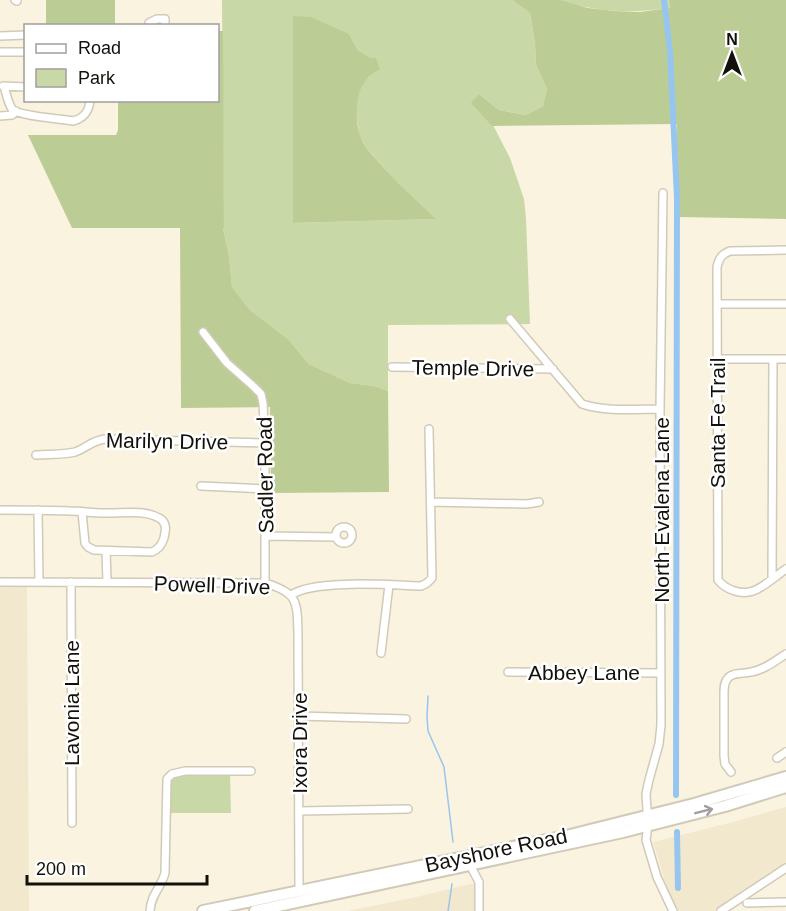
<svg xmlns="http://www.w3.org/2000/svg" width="786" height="911" font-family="Helvetica,sans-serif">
<rect width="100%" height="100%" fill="#faf3e0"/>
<path fill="#f2e8ce" d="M0 585H27L29 911H0Z
M786 807V870L724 911H679L670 896 666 885 653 842 733 822Z
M483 881V911H348L412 898Z"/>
<path fill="#c8d8a7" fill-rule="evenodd" d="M222 0H512L530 13 535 43 536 65 547 89 543 106 526 115 499 110 479 94 472 103 494 127 510 158 524 199 526 219 530 324 388 325V391L374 386 350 383 309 364 288 339 250 310 232 287 229 256 223 228H224ZM349 34 358 50 371 58 373 73 364 82 357 95 356 114 360 137 366 147 392 177 435 219 293 223Z
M561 0H669L670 8C633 13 597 13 561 0Z
M230 773 231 813H168L169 781 174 776 177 774Z"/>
<path fill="#bbcd95" d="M46 0H115V25H46Z
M512 0H561L588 8 615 11 640 12 670 8 669 0H786V219L677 217V124L492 126 471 103 479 94 499 110 526 115 543 106 547 89 536 65 535 43 530 13Z
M293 16 311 17 349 34 358 50 371 58H376L380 69C365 77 358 89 357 106 356 116 357 128 361 138 364 146 371 153 377 160 395 181 416 200 436 219L293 223Z
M218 31H223L224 228H223L229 256 232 287 250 310 288 339 309 364 350 383 374 386 388 391 389 492 271 493 270 407 181 408 180 228H72L28 135H116L118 130V101L218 100Z"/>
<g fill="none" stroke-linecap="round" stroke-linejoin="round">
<path stroke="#96c6ef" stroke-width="1.5" d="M428 696 427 717 428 731 444 767 453 842
M448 911 452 884"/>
<path stroke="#96c6ef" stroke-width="6" d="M664 0 670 51 677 198 676 795
M677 832 678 888"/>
<g stroke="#d1cab8" stroke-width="10">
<path id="street" d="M15 0 17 1
M154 26 149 23 157 19H165V26
M0 36 26 35
M0 52H26
M3 86 26 87
M4 86C6 93 8 103 12 109 18 116 62 119 73 121 84 118 89 112 90 100
M0 116 12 115 16 111
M663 193 660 409 661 725 659 744 649 780 646 794 648 825 646 840 657 877 673 911
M786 250 730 251C722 254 719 258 717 267L718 580C726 590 741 595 753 591 763 588 777 575 786 569
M718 304H786
M510 319 582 404C605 412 637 409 660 409
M203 332 227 363 254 387 261 394 263 403 265 443V583
M717 359H786
M392 367 553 369
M36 455C48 454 63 455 75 452 87 448 90 441 105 439L265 443
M201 486 266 489
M431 502 527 504 539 502
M0 510C23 510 47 510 70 511 81 511 92 513 103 513 120 514 143 509 159 518 167 522 166 530 164 538 162 545 159 549 152 552L94 550 88 547 85 543 82 512
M38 510 39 582
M336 535a8 8 0 1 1 16 0a8 8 0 1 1-16 0Z
M266 536 336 537
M106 551 107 582
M772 579 773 359
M0 582 265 583C299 593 297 602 298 635L299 892
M71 582 72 823
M291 595C314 579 391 585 421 586L427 583 432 578 429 429
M381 653 389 585
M508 672 661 673
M299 716 406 719
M777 758 786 752
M731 772 725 764 724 756V693C724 688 724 682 728 678 733 672 744 674 751 672 764 670 775 661 786 654
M299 811 408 809
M470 865 479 882V911
M747 903 786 902
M150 911C151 894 161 888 165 873L167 779 172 774 185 771H251
M721 911 786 868"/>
</g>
<g stroke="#d1cab8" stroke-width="14">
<path id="primary" d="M203 911 566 836 694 804 786 777
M255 911 623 832 725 806 786 787"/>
</g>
<use href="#street" stroke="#fff" stroke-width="7"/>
<use href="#primary" stroke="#fff" stroke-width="10"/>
</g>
<defs><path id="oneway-shaft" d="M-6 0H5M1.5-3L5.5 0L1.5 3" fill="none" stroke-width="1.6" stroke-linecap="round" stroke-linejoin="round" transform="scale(1.5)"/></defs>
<use stroke="#a09f9d" href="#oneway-shaft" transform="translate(704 811) rotate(-14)"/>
<g text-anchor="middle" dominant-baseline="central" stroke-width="5" stroke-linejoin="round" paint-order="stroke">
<g font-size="21" fill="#12100a" stroke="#fff">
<text transform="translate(473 368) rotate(1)">Temple Drive</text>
<text transform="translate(717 423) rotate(-90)">Santa Fe Trail</text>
<text transform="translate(167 441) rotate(1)">Marilyn Drive</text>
<text transform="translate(265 475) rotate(-91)">Sadler Road</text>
<text transform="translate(661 510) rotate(-90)">North Evalena Lane</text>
<text transform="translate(212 585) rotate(2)">Powell Drive</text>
<text x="584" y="672">Abbey Lane</text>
<text transform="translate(71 703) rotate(-90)">Lavonia Lane</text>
<text transform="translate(299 743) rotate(-90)">Ixora Drive</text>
<text transform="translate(496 850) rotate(-12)">Bayshore Road</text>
</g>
</g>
<rect x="24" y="24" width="195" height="78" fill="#ffffff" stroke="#a09f9d" stroke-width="1.5"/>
<rect x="36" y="44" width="30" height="9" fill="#ffffff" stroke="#a09f9d" stroke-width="1.5"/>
<text x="78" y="54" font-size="18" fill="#12100a">Road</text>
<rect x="36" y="69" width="30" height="18" fill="#c8d8a7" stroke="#a09f9d" stroke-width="1.5"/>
<text x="78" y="84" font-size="18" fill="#12100a">Park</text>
<g transform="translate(732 54)" stroke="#ffffff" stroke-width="4.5" paint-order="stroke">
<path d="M0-4.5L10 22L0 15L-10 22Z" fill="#12100a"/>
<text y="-9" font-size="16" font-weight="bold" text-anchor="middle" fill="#12100a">N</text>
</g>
<path d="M27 875v9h180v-9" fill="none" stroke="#12100a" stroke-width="3"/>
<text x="36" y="875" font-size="18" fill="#12100a" stroke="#ffffff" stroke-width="4.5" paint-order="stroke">200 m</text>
</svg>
